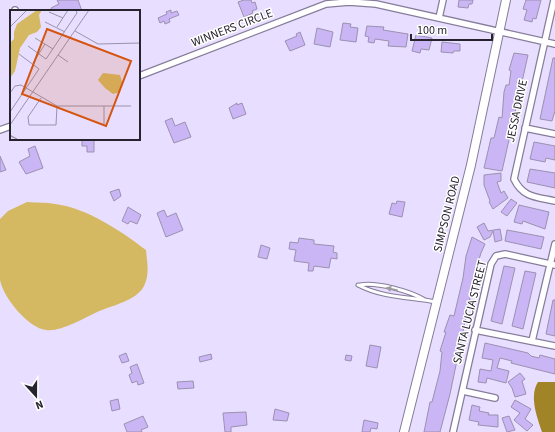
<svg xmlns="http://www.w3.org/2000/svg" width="555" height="432" font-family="'Source Sans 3',sans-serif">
<rect width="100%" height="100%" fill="#e8deff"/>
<path fill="#d5b862" d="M27 202C37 203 46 202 55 204 87 208 121 231 146 250 147 262 150 274 144 286 136 301 113 305 97 312 84 318 61 332 46 330 28 328 3 297 0 280 0 261 0 239 0 219L8 211Z"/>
<path fill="#a18427" d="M538 382H555V432H542C537 417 529 396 538 382Z"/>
<path fill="#cab5f5" stroke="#9b91b0" d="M57 0H78L82 11H52L51 8 59 4Z
M244 0H251L252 3 255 2 257 9 252 11 253 13 244 17 238 2Z
M459 0H473L472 4H469L468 8 458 7Z
M526 0H541L536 19 533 18 532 22 524 20 527 10 523 9Z
M171 10V13L177 11 179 15 169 19 170 22 165 24 164 21 160 23 158 18 167 14 166 12Z
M343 23 351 24 350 27 358 28 356 42 340 40Z
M367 26 384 27 383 30 408 34 406 47 388 46 389 41 375 39 374 43 368 42 369 37 365 36Z
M317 28 333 32 330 47 314 44Z
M300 32 305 45 290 51 285 41 297 36 296 34Z
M416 35 432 38 429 50 421 49 420 53 412 51Z
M442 42 460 44V51H454L453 53 441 52Z
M514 53 528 55 502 171 484 168 491 138H494L499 117 502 118 504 92 506 85H509L511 71 509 70Z
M553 58H555V111L552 121 540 119Z
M237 103V105L242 103 246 114 233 119 229 108Z
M172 118 175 126 185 122 191 137 174 143 165 121Z
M82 139H94V152H87V146H82Z
M534 142 555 146V160L546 158 545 162 530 159Z
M35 146 43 168 26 174 19 162 30 156 28 149Z
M0 156 6 170 0 172Z
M530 169 555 173V188L527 182Z
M501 173V181L497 182 501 193 504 191 508 198 493 209 489 202 490 201 484 185V175Z
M119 189 121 196 114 201 110 192Z
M511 199 517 203 507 216 501 212Z
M397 201 405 202 402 217 389 214 392 203 396 204Z
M519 205 549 212 545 229 523 221 522 224 514 222Z
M128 207 141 215 137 224 130 221 128 224 122 221Z
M164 210 167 217 176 213 183 230 166 237 157 213Z
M484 223 488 231 500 229 502 240 495 242 493 231 490 237 484 240 477 227Z
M507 230 544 237 541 249 505 241Z
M472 237 485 244 481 253 476 269 450 394 440 432H424L430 402H432L440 371 442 352 440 351 446 332H444L450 315 454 316 463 278 466 256Z
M299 238 314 240V244L334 246 333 252 337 253V259L331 258 329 268 314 266 313 271H308L309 263 294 261 296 250 289 249 290 242 298 243Z
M261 245 270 248 267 259 258 257Z
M504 266 515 268 502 324 491 321Z
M525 271 536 273 523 329 512 326Z
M553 300H555V336L546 334Z
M485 343 528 353 531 356 539 358 540 355 555 359V374L511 363 512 361 500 358 497 368 509 371 506 383 487 378 486 383 478 382 480 369 491 371 493 360 482 358Z
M370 345 381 347 377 368 366 366Z
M126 353 129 361 122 363 119 356Z
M211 354 212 359 200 362 199 357Z
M346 355 352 356 351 361 345 360Z
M137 364 144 383 138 385 137 381 132 383 129 375 132 373 130 367Z
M520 373 525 379 522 381 526 394 515 397 512 388 508 382Z
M193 381 194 388 178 389 177 382Z
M118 399 120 409 112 411 110 401Z
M515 400 531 409 525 419 533 425 527 431 514 420 520 413 511 407Z
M472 405 480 407 479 411 489 413 488 415H498V427L478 425 479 422 469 420Z
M275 409 289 413 287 421 273 420Z
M246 412 247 425 231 427V432H225L223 413Z
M143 416 148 427 141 430 142 432H127L124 424Z
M509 416 515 430 507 432 502 418Z
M364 420 378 423 377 429 371 428 370 432H362Z"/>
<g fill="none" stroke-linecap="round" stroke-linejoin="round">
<g stroke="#867d9b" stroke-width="5">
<path id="service" d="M358 285C383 298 410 297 436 302
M360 285C377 282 410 291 425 300"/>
</g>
<g stroke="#867d9b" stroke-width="8">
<path id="minor" d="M554 0 514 179C523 198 537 197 555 201
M15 10V11
M439 18 443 0
M139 76 326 4 349 2 376 4 555 44
M525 128 555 134
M0 130 11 126
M475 330 555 346
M532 341 555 244
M463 391 495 398
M453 432 491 264 496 256 505 254 555 265"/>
</g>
<g stroke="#867d9b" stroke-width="10">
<path id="secondary" d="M404 432 471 165 506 0"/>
</g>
<use href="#service" stroke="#fff" stroke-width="3"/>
<use href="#minor" stroke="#fff" stroke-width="5.5"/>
<use href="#secondary" stroke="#fff" stroke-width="8"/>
</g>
<defs><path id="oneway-solid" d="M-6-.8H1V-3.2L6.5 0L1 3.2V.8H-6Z"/></defs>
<use fill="#9d9ca1" href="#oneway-solid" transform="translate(392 289) rotate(-167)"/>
<g text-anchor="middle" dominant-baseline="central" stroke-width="3" stroke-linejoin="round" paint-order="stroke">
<g font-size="12" fill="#26222e" stroke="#fff">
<text transform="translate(232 28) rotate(-21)">WINNERS CIRCLE</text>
<text transform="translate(517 111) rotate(-78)">JESSA DRIVE</text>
<text transform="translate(447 214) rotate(-76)">SIMPSON ROAD</text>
<text transform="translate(470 312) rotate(-76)">SANTA LUCIA STREET</text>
</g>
</g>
<g transform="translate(10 10)">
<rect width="130" height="130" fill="#e8deff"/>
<path d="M27 0H32L29 5 31 17 27 22 19 25 10 38 5 61 0 68V33L4 29V22L7 14ZM93 63 110 65 112 72 110 82 103 84 95 78 88 70Z" fill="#d5b862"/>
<path fill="none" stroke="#9a93ab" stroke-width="1" d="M39 2 53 8M35 12 55 22M0 17 17 0M47 17 58 0M65 21 88 34 130 33M25 28 43 39M18 36 36 49 67 3 66 0M48 45 58 52M23 53 35 34M0 83 5 76 11 75 47 96H121M31 88 18 107 19 115H46L47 96M0 102 29 59 9 44M94 114V96M0 115 79 0M0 125 7 129 0 126M62 130H76"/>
<path fill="#d5540f" fill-opacity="0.15" stroke="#d5540f" stroke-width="2" d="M37 19 121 51 96 116 12 84Z"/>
<rect width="130" height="130" fill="none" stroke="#26222e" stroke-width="2"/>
</g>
<g transform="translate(36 396) rotate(159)" stroke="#ffffff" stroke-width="3" paint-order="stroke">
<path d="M0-3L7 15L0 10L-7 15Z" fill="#26222e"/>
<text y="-6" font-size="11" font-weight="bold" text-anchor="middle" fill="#26222e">N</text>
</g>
<path d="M411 34v6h81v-6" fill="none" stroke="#26222e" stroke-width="2"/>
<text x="417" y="34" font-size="12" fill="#26222e" stroke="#ffffff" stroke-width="3" paint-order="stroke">100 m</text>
</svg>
